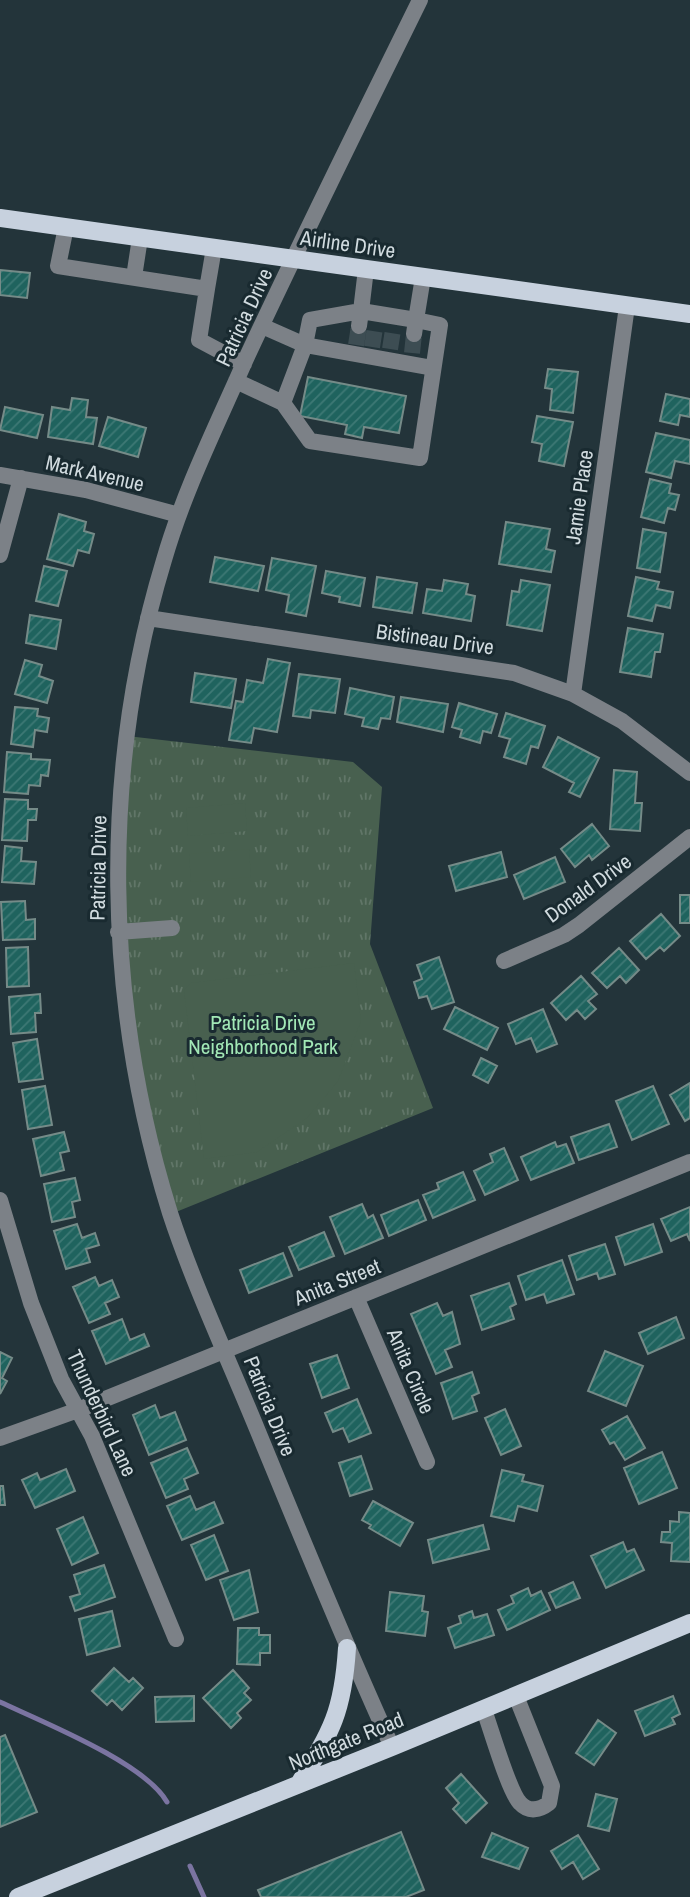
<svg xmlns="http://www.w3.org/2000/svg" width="690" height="1897" font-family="'Archivo Narrow',sans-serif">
<defs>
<pattern id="park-tufts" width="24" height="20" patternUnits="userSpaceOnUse" patternTransform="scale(1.75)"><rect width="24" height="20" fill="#48604f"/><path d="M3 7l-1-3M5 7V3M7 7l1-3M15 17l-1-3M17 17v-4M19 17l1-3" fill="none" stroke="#617668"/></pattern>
<pattern id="building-hatch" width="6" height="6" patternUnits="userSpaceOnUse" patternTransform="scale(1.75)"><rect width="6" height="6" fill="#1f635e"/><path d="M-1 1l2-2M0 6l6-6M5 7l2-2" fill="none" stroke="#3e7975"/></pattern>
</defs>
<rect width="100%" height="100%" fill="#23343a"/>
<path fill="url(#park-tufts)" d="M127 736 353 762 382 787 370 944 433 1108 171 1214 135 1066 118 932Z"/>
<path fill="#48604f" d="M245 803 247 831 188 836 186 808Z
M249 849 251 877 191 882 189 854Z
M354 963 361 1021 338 1081 307 1118 257 1152 204 1159 184 990 191 983Z"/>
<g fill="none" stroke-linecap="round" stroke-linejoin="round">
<path stroke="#7b74a1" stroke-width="5" d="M0 1702C43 1722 145 1763 167 1802
M190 1866 204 1897"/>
</g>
<path fill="url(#building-hatch)" stroke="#758b88" stroke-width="2" d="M0 270 30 273 27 298 0 295Z
M548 369 578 372 573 413 550 410 552 389 545 388Z
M308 377 406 396 399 433 364 427 362 438 345 434 347 425 300 416Z
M666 394 690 399V417L680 415 678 425 660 421Z
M72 398 88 400 86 417 97 418 93 444 48 437 52 407 70 410Z
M5 407 43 415 37 438 0 430Z
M537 416 573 422 564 466 539 461 542 444 532 442Z
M108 417 146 428 138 457 99 446Z
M656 433 690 440V464L675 461 671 478 646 472Z
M650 479 671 484 669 493 679 495 675 510 668 508 664 523 641 517Z
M59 514 86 522 84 531 94 534 89 553 78 550 73 566 47 559Z
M506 522 550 529 546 549 555 551 551 572 499 564Z
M643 529 666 533 660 572 637 568Z
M215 557 264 566 258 591 210 582Z
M272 558 316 566 306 616 286 612 289 595 266 590Z
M44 566 67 571 58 606 36 601Z
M326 571 365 578 360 606 339 602 340 597 322 593Z
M377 577 417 583 412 613 373 607Z
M636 577 659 582 657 589 673 592 670 608 656 605 652 621 628 616Z
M444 580 468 584 466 594 475 596 471 621 423 613 427 589 442 591Z
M521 580 550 585 542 631 507 625 512 591 519 592Z
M30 615 61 620 56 649 26 643Z
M628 628 663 634 660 652H655L651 677 620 672Z
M268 659 290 663 277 732 254 728 251 743 229 740 236 701 243 702 247 680 263 683Z
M25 660 42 665 39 676 53 681 47 703 15 694Z
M195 673 236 679 231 708 191 702Z
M299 674 340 679 335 713 311 710 310 718 293 716Z
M350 688 394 697 390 719 381 718 378 729 362 726 364 718 345 714Z
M401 697 448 704 443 732 397 722Z
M459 703 497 714 491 733 483 731 480 743 460 737 462 730 452 727Z
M15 707 38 709 37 716 49 718 47 732 35 730 33 747 11 744Z
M506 713 545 726 538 748 531 746 526 764 504 757 510 739 499 736Z
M558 737 599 758 580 797 569 792 574 783 543 767Z
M7 752 31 754V759L50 760 48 776 41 775 40 786 29 785 28 794 4 792Z
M614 770 637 772 635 803H642L640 831 610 829Z
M5 799 28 800V809H37L36 820H28L27 841 2 840Z
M592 824 609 846 592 860 589 855 575 867 561 849Z
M5 846 22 848 21 861 36 862 34 884 2 882Z
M501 852 507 877 456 891 449 866Z
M555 857 565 882 524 899 514 875Z
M680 895H690V923H680Z
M25 901 26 920 35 919V939L3 940 1 902Z
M661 914 680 936 664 951 660 947 646 959 630 941Z
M28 947 29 986 7 987 6 948Z
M619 948 639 970 626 983 620 976 607 988 592 973Z
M439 957 454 1002 432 1009 427 996 419 998 414 982 422 979 417 965Z
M581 976 597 994 588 1001 596 1009 585 1019 577 1010 566 1020 551 1003Z
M40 994 41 1013H35L36 1032 11 1034 9 997Z
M455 1007 498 1028 487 1050 444 1029Z
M543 1009 557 1044 537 1052 531 1038 516 1044 508 1024Z
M37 1039 43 1079 19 1082 13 1043Z
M481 1058 497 1066 488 1083 473 1075Z
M690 1083V1118L685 1121 670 1095Z
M45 1086 52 1125 28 1129 22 1090Z
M653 1086 669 1124 632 1140 616 1101Z
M609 1124 617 1147 579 1160 571 1137Z
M64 1132 69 1151 60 1153 64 1170 41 1176 33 1139Z
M555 1142 557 1147 566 1144 574 1163 531 1180 521 1157Z
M504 1148 518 1180 485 1195 474 1171 493 1162 490 1154Z
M463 1172 475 1200 433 1218 423 1195 439 1189 437 1183Z
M75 1178 80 1200 72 1202 75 1217 52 1222 44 1184Z
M418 1200 426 1220 389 1236 381 1215Z
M362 1204 368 1218 373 1215 383 1238 345 1254 330 1217Z
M690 1207V1241L687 1234 671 1241 661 1219Z
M77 1224 82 1238 95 1233 99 1245 86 1249 90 1262 66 1269 54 1231Z
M653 1224 662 1252 625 1265 616 1237Z
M324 1232 334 1256 299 1270 289 1247Z
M605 1244 615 1274 599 1279 597 1273 577 1280 569 1256Z
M283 1253 292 1276 249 1293 240 1270Z
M562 1260 574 1294 547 1303 544 1294 526 1300 518 1276Z
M95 1277 99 1286 112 1280 119 1297 105 1303 110 1314 89 1323 73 1287Z
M509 1283 516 1304 510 1307 514 1319 482 1330 471 1296Z
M437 1303 443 1316 452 1312 460 1344 445 1350 452 1367 436 1374 411 1314Z
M676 1317 684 1338 648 1354 639 1333Z
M122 1319 130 1340 144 1334 149 1346 106 1364 92 1331Z
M605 1351 643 1366 626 1406 588 1391Z
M0 1352 12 1358 2 1378 7 1381 0 1394Z
M337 1355 349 1388 322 1398 310 1364Z
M472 1372 479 1393 472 1396 477 1411 453 1419 441 1383Z
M357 1399 371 1433 349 1442 343 1428 333 1432 325 1413Z
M155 1405 160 1418 175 1412 186 1440 149 1455 133 1415Z
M505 1409 521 1446 501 1455 485 1418Z
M627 1416 645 1448 625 1460 614 1442 610 1444 602 1430Z
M187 1448 198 1473 184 1479 188 1489 166 1498 151 1463Z
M662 1452 677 1488 639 1504 624 1468Z
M361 1456 372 1489 350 1496 339 1463Z
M66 1469 75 1491 35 1508 22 1480 37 1473 40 1480Z
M502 1470 524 1475 522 1481 543 1486 537 1511 518 1506 514 1521 491 1516Z
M0 1486H3L5 1505H0Z
M190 1496 196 1510 214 1502 223 1523 182 1540 167 1506Z
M373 1501 413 1523 400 1546 369 1528 371 1525 362 1520Z
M679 1512 690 1513V1562L671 1561 672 1543 661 1542 662 1532H670V1521L679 1522Z
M83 1517 98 1553 72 1565 57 1529Z
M483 1525 489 1549 433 1563 428 1540Z
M214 1535 228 1571 206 1580 191 1545Z
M623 1542 627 1552 634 1549 644 1570 606 1588 591 1556Z
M104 1565 115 1597 75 1611 70 1597 80 1594 74 1575Z
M249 1570 258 1612 234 1620 220 1580Z
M573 1582 580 1598 556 1608 549 1593Z
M528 1588 531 1596 541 1591 550 1610 507 1630 498 1610 514 1603 511 1596Z
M390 1592 424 1596 422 1611 428 1612 425 1636 386 1631Z
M112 1611 120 1646 87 1655 79 1619Z
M472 1611 474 1618 487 1614 494 1635 455 1648 448 1628 461 1623 459 1616Z
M238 1628H259V1635H270V1653H260V1665L237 1664Z
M114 1668 129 1682 133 1678 143 1688 122 1710 112 1700 107 1705 92 1691Z
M233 1670 249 1688 244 1693 251 1700 237 1713 241 1718 231 1728 203 1698Z
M194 1696V1721L156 1722 155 1697Z
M673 1696 680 1714 672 1718 675 1724 645 1736 635 1711Z
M598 1720 616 1733 594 1765 576 1753Z
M5 1735 37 1812 0 1827V1737Z
M461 1774 487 1803 466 1823 453 1809 459 1803 446 1788Z
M596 1794 617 1799 609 1831 588 1826Z
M401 1832 424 1890 406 1897H261L258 1890Z
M492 1833 528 1848 519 1869 482 1857Z
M578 1835 599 1869 583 1879 573 1862 562 1869 551 1851Z"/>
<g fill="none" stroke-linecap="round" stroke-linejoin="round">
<path stroke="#3d4d53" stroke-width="16" stroke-dasharray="16 8" stroke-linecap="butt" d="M356 345 359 326
M372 347 375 328
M390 349 393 330
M412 353 414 334"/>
<path stroke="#7c8187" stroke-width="16" d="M66 227 58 266 207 289 199 340 244 364
M366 269 361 311 416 320 423 277
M134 277 140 238
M207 289 214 248
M359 326 361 311 310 320 305 345 433 368
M236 381 283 403 305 345 262 326
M283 403 310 441 420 458 440 325 416 320 414 334
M0 475 86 490 179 515
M0 555 21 478
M148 618 514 673 573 694 622 721 690 773
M573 694 627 306
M118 932 172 928
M504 961 564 935 579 925 690 837
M0 1200 31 1303 61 1379 92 1436 176 1639
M356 1297 427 1462
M0 1438 78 1410 690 1162
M484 1710C491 1729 509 1792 520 1803 529 1813 540 1810 549 1803L552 1786 516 1696
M392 1747C344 1642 301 1536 257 1429 228 1358 194 1286 170 1213 104 1002 100 771 164 560 184 491 216 427 245 361 301 240 361 120 420 0"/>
<path stroke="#c7d1de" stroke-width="18" d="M0 218 690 314
M299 1784C332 1730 343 1712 347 1648
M18 1897 392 1747 690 1623"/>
</g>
<g text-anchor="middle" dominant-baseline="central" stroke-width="6" stroke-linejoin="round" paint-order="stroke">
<g font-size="21" fill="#d1dbdf" stroke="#192a30">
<text transform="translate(348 244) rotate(8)">Airline Drive</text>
<text transform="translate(244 317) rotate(-65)">Patricia Drive</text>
<text transform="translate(95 473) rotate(13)">Mark Avenue</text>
<text transform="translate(579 497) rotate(-82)">Jamie Place</text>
<text transform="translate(435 639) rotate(8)">Bistineau Drive</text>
<text transform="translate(98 868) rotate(-89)">Patricia Drive</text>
<text transform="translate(588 888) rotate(-36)">Donald Drive</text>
<text transform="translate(337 1282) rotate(-22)">Anita Street</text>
<text transform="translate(411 1371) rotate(67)">Anita Circle</text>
<text transform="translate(270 1406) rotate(68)">Patricia Drive</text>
<text transform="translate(102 1413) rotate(65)">Thunderbird Lane</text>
<text transform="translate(346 1741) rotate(-22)">Northgate Road</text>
</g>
<g font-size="21" fill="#a2e8b6" stroke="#192a30">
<text x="263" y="1022">Patricia Drive<tspan x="263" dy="24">Neighborhood Park</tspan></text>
</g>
</g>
</svg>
